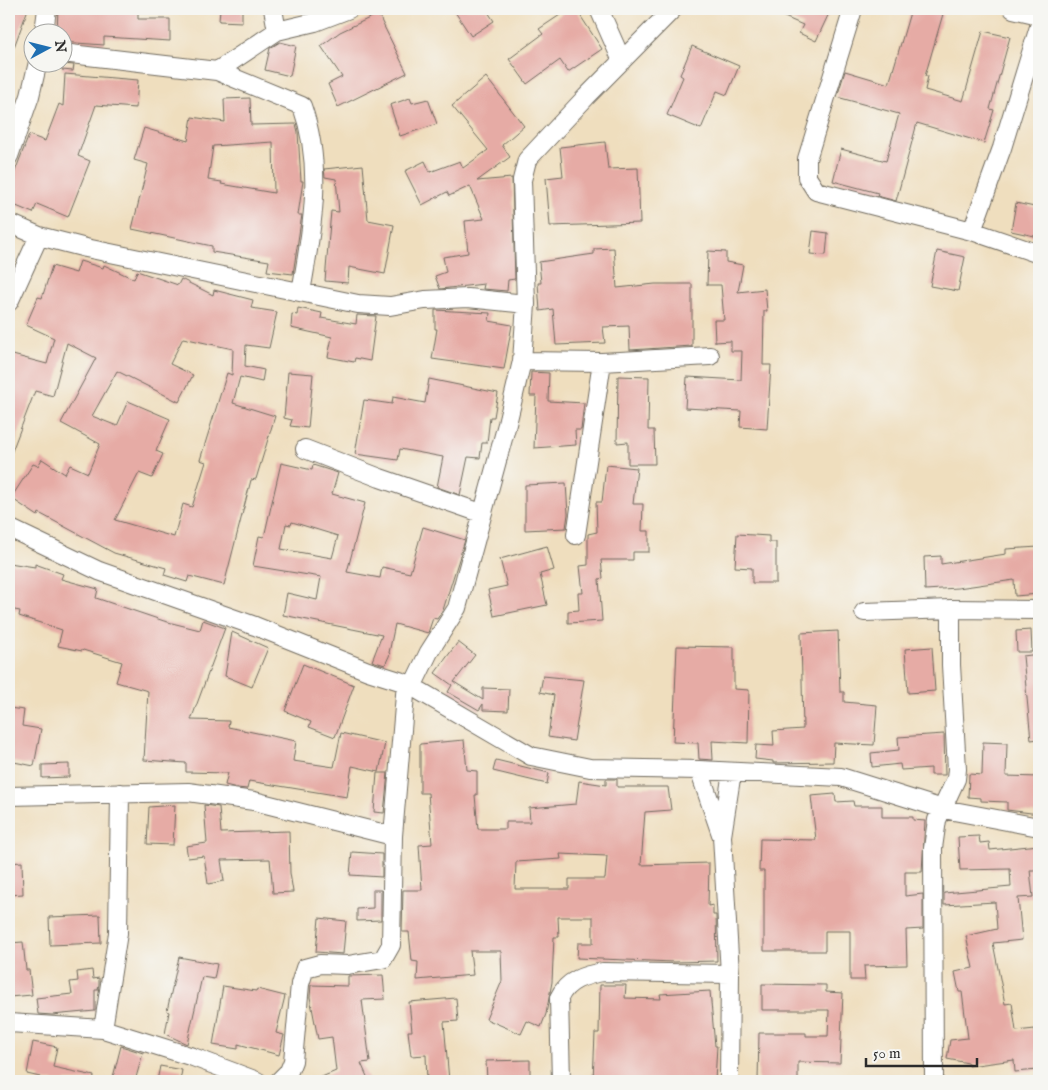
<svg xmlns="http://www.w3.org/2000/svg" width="1048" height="1090" font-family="'IM FELL English',serif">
<rect width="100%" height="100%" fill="#f6f6f2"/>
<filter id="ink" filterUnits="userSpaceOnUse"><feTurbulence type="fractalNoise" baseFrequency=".02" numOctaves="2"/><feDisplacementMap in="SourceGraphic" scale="10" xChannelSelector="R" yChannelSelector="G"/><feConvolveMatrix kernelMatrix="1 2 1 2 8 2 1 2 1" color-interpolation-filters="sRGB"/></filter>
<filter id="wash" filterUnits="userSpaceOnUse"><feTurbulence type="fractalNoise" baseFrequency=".0096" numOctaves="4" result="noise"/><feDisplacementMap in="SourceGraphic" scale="20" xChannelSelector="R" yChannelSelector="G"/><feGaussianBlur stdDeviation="1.12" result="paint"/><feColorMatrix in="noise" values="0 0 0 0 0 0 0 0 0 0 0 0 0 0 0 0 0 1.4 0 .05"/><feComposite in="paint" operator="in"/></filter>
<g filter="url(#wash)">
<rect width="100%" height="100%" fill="#efdebe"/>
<g id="blocks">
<path fill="#e6aba5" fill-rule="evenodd" d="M9 9H28L10 58H9Z
M58 9H138V19H170V41L104 37V45L62 42V32H57Z
M220 9H242V22L219 21Z
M453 9H486L494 21 471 36Z
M569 9H576L602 49 568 72 560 60 527 84 509 59 543 34 539 29Z
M766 9H831L816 41 799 33 803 25Z
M911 9H926L943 14 925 76H928L925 90 963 101 983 31 1010 37 990 109 994 110 984 143 917 123 896 201 877 196 878 193 833 181 841 149 886 161 899 114 837 97 845 71 889 84Z
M378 14 407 73 338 107 328 84 342 77 321 46 340 32Z
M280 42 296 46 290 76 265 70 270 48Z
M692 46 739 66 727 95 717 91 701 129 667 115 683 77 680 75Z
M62 64 74 65 73 71 62 70Z
M65 74 138 80 136 108 96 105 78 156 90 161 68 217 37 204 33 213 9 203V187L29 135 45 141 59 104 63 106Z
M486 77 524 126 502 145 510 157 477 181 512 178 515 279 508 280 507 291 483 289 484 284 440 289 435 276 446 272 443 257 468 253 465 221 484 219 470 186 449 196 447 192 422 205 405 171 425 161 430 172 460 161 463 168 488 150 452 106Z
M250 98 251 125 296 124 298 132 301 181H303L298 215H302L301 221 293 274 267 271 269 261 212 252V246L132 229 148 164 134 160 144 128 188 141 192 117 225 122 224 99ZM273 142 274 193 221 184 222 182 208 180 213 146Z
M410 98 412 103 428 99 437 124 400 136 390 105Z
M605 142 608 169 638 168 640 223 550 226 546 178 563 176 560 147Z
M363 165 368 220 394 225 385 274 349 267 348 283 325 281 331 211 339 212 336 179 325 177 324 169Z
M1016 203 1039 208V237L1011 231Z
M813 231 828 233 826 255 810 254Z
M614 248 617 288 655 284H692V346L630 350 629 326 603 327 605 343 556 345 553 309 540 311 538 283H541L539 262 594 254V249Z
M708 251 726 252V262L743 265 738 292 765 289 767 311H764L763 365H771L767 429 740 427 741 411 685 408 687 377 741 380 742 351H731V341L715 342 714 320H724L721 285H707Z
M937 251 965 257 958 291 930 286Z
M80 261 103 268 104 265 134 279 137 271 178 285 181 279 213 295 214 290 253 300 251 308 277 312 269 348 246 345 245 366 264 370 262 382 240 377 233 403 275 416 256 479 251 480 224 585 189 576 187 582 164 575 166 568 114 553 39 513 38 516 11 498 33 464 38 466 42 459 65 474 70 465 88 473 100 444 61 423 96 358 67 343 53 396 35 391 9 459V354L47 364 54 338 26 325 38 297 42 298 52 266 76 273ZM183 338 233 349 232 375 227 373 200 460 206 462 192 507 183 504 174 537 115 520 139 473 152 478 163 454 156 451 170 419 128 401 117 426 92 416 117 371 179 402 193 375 170 364Z
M298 308 322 313 321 318 356 324 357 315 376 316 370 361 355 358 354 362 328 357 332 337 291 328 292 314 297 315Z
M435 310 490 313 489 321 512 325 504 369 432 359 437 329H435Z
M288 372 313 374 308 428 290 426 292 420 284 418Z
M531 372 549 373 548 401 584 403 581 430H575L576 445 534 448 536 396H530Z
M618 376 649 377 648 430H654L655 464H628V442L617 443Z
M429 379 498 393 494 417H490L487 443H482L480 458 468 457 460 495 437 487 443 457 400 449 398 460 355 454 364 400 392 404 393 397 425 403Z
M281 463 312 470 313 465 338 473 332 494 365 503 347 572 380 578 382 567 410 573 423 527 465 540 443 610 437 619 433 618 428 633 395 624 389 653 390 654 385 665 372 661 382 635 283 615 287 593 317 600 321 577 253 566 259 536 264 537ZM292 522 338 536 332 558 281 549 286 524 291 525Z
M606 465 637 468 633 504H643L642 531H649V552H633V560H601L603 578 599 579 602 621 568 623V611L579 610 578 593H583L580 566 588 565V534L597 532 596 502H602Z
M566 483 568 514 566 528 525 530V485Z
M737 534 769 536V542H776V583H752V568L735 567Z
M547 546 554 570 540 574 547 605 494 616 488 590 507 586 500 559Z
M1039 547V594L1015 596 1014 580 958 588 925 590 924 557 941 556V564L1006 554V549Z
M9 563 35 567V564L63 574 61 579 98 589 96 598 164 621 200 630 203 620 225 628 191 720 229 721 228 727 296 741 293 761 334 767 341 733 385 743 379 772 352 766 347 797 249 781 247 789 237 788 225 785 228 773 186 772V763L144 760 148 691 116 682 122 662 83 650 82 651 58 646 62 630 19 616 20 611 9 609Z
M1031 630 1032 652H1017L1016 631Z
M838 631 840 692H844V702L877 705 874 745 834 743 833 762 773 763V761L755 759 756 745 774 746 773 731 803 729 801 633Z
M232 632 268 648 252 687 225 676Z
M458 642 475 655 454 682 483 700V688L509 689 508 711 483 710V704L479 710 448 692 452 685 435 673Z
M677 646 734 647V689L749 690 748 743 712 741 713 760 699 759 698 743 673 742Z
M932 647 935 691 908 693 905 649Z
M1039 654V739L1031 740 1023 656Z
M303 664 354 685 335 737 309 727 311 722 285 711Z
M543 676 584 680 574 741 548 737 554 695 540 692Z
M9 708 24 710 22 726 41 729 34 766 9 761Z
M944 734 945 775H931V768L901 770 900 764 872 767 871 753 899 750 898 737Z
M464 740 467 770 477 771V795H475L478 829H506V822H530L529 808 576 804 579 781 606 785V779H617V787H668L671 810 645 812 641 865 709 863 708 906 713 905V915H716L717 961 674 962 577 958 578 943H593V917H558L559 937H554L552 982 546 1014 541 1027 527 1021 521 1034 486 1019 502 981 501 951H470L473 975 417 980 418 962 412 961 409 932H402L403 890H422L419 845 432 844 428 793H420V744ZM560 854 607 856 605 879H569V889H515L516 862 561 859Z
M983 742 1007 743 1006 776 1039 777V814L1007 810V802L981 801V798L968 797 969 774 982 775Z
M496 760 549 773 547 784 493 771Z
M69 764V777L42 778V765Z
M377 773H388L384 813 374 812Z
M835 794 836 802 853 801 854 806H882V817H913V820L925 821 922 872H905V896L923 894V929L906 930 907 965 864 966 865 980H850V931H825V951H764V871H759L760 839 816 840 811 796Z
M175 805 173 845 147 844 149 807Z
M204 805 219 807 221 833 289 831 290 873 293 892 273 893 270 859 221 860 224 881 208 884 204 856 188 858 186 846 207 843Z
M979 836 980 843 989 842 990 850 1039 845V870H1030L1033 897 1018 898 1022 940 993 943 1005 1004 1012 1003 1016 1031 1035 1029 1038 1070 1015 1072 1014 1060 969 1066 968 1063 947 1059 950 1040 968 1038 962 992H959L955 972 973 968 966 936 997 929 995 902 944 905V893L1011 887 1010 869 960 870 958 837Z
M352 852 382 854V877L350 875Z
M22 862 23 894 9 895V863Z
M373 890H381V920L357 921V909L373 908Z
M100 915 101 943 50 945 49 917Z
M319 918 346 921 343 954 316 952Z
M23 942 26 970H29L32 995 9 997V943Z
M179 957 217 964 214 979 202 977 187 1044 165 1034 169 1012 167 1011Z
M92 970 93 979 99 978V984L98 990H95V1011L52 1015 38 1014 36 998 72 994 70 982 78 981 77 972Z
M383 975 385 999 362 1000 370 1062 361 1063 369 1081H312L336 1071 332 1037 318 1039 310 997 311 985 348 986V976Z
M762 984 826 985V992L843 993 840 1063 798 1062V1081H758L759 1033H806V1036H828L829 1010H762Z
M600 985H626L625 998 661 999 660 994 710 991 715 1046H717L715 1081H593L595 1033H599Z
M223 986 256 991 257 989 285 996 276 1033 284 1035 279 1055 238 1044V1049L213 1045Z
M456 998 458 1021 444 1022 449 1081H427L426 1055 411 1056 408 1031H412L409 1002Z
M33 1042 57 1047 53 1067 94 1076 93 1081H38L40 1077 27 1074Z
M121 1046 143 1053 135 1081H112Z
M530 1060V1081H487L486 1061Z
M160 1066 182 1070 180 1081H157Z"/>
</g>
</g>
<g filter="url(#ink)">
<use href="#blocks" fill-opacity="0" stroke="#706a5e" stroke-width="1"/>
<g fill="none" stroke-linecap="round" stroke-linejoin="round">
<g stroke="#706a5e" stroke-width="20">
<path id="street" d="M273 9 277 31
M599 9 622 61
M853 9 807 159V177L816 191 972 231 1039 254
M1013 9 1039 15
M44 32 47 9
M62 53 217 71 277 31 315 22 349 9
M217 71 302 106C324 168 312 229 301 292
M9 156 30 96 38 62
M9 223 39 236 86 248 358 304 390 306 425 300 468 298 526 304
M972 231 1002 148 1039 27
M9 302 39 236
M522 361 602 362 710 356
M305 449 380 478 481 513
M9 528 99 571 255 626 368 671 406 683 531 756 590 768 699 770 841 777 943 809 1039 827
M576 535 602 362
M864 612 951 609 1039 610
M412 687 429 652 457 608 507 424 522 361 526 304 522 180 527 160 586 97 673 9
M699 770 721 834
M9 796 188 792 254 801 393 836
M9 1023 103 1029 193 1057 257 1081
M103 1029 118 933 120 793
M279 1081 289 1071 293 1061 300 984 305 968 320 964 348 965 383 959 391 945 393 836 406 683
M561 1081 559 998C567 980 585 975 603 972L730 974
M729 1081 730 974 722 836 732 772
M934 1081 933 848 937 820 956 779 957 769 951 665V609"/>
</g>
<use href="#street" stroke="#fff" stroke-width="18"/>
</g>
</g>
<rect width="1048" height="1090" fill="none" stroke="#f6f6f2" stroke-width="30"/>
<g transform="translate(48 48) rotate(83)"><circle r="24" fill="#f6f6f2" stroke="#a5a5a2"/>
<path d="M0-4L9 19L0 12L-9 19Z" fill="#1f6fb2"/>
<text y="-8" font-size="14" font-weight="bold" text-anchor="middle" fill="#2b2b2b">N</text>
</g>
<path d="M866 1058v8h111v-8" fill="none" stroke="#2b2b2b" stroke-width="2.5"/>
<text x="873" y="1058" font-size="15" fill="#2b2b2b" stroke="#f6f6f2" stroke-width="4" paint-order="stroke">50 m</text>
</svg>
